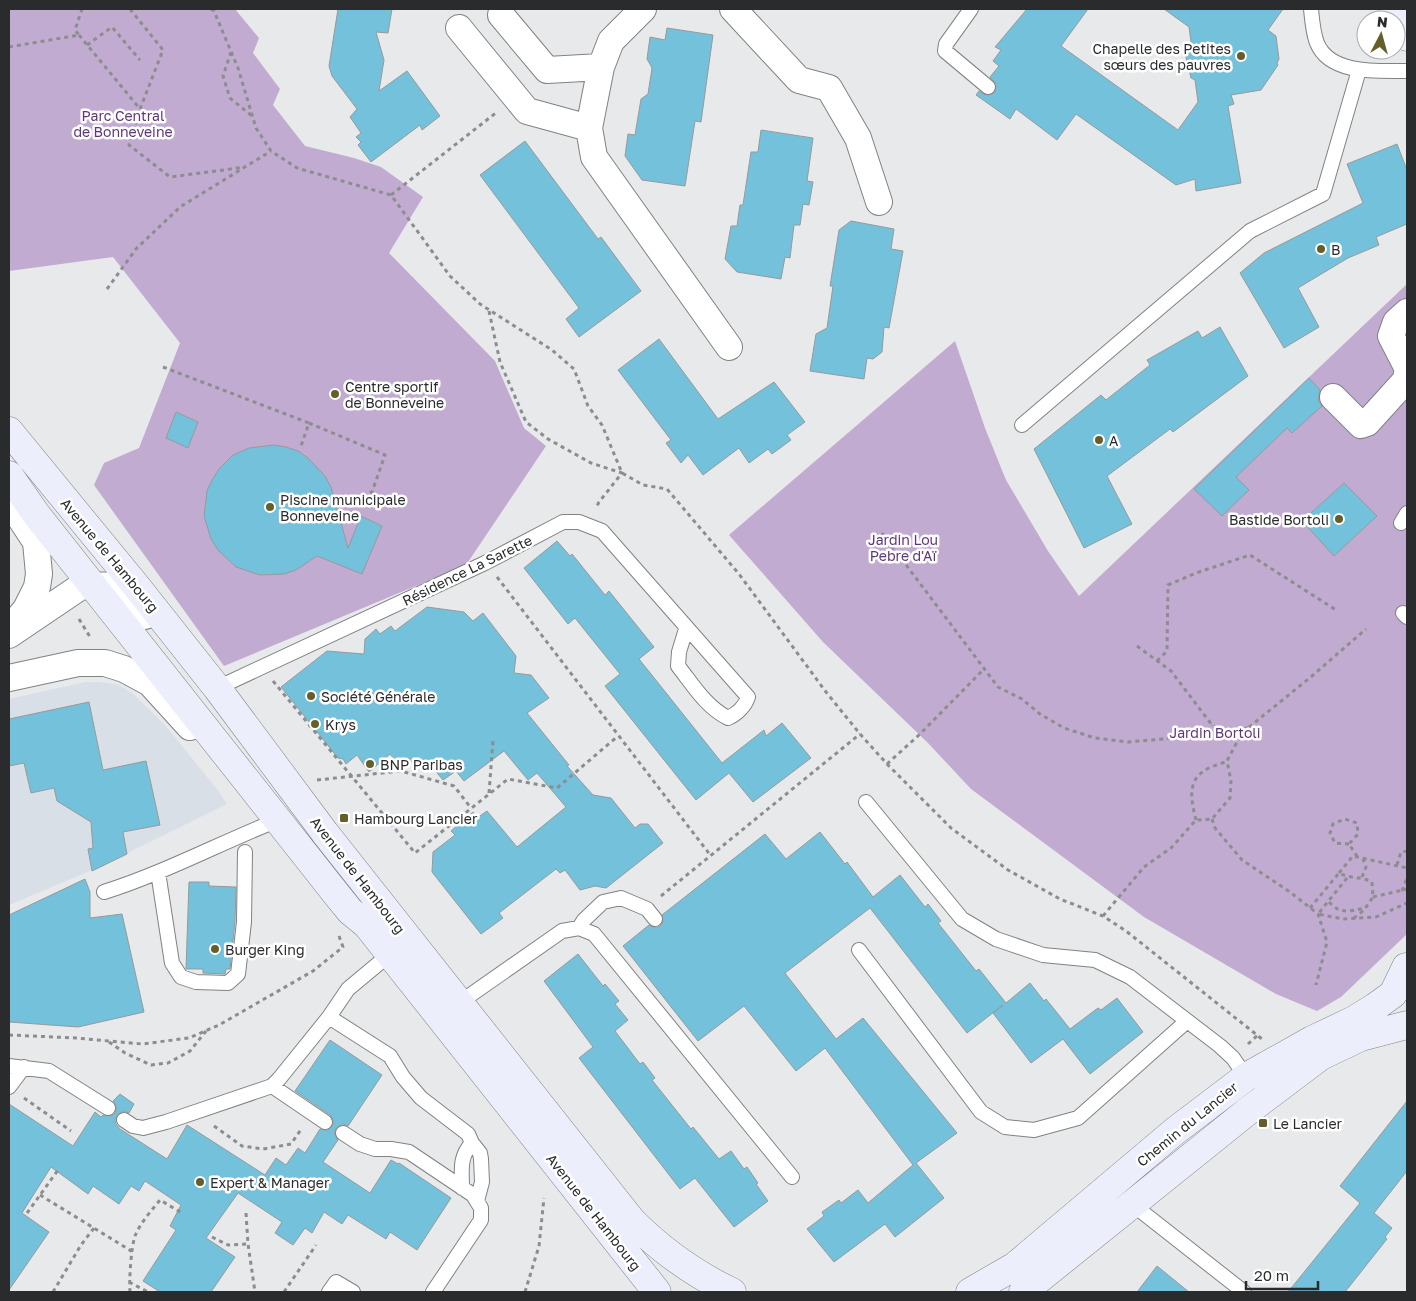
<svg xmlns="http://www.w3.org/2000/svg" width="1416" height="1301" font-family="'Golos Text',sans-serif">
<rect width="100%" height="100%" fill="#e7e9eb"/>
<path fill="#d8dfe7" d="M86 682H101L119 685 132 693 164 724 216 788 227 804 97 868 9 905V699Z"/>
<path fill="#c2abd1" d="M9 9H235L259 38 253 53 280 89 273 105 305 146 354 158 381 167 423 197 389 253 495 361 524 428 546 446 466 565 224 666 94 485 104 463 139 448 180 343 113 257 9 271Z
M1407 284V934L1341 997 1317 1011 1276 994 1144 917 971 789 928 743 823 642 729 535 955 341 985 428 1006 480 1048 551 1079 596Z"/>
<path fill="#74c1db" stroke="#979a9b" d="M338 9H392L388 33 376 32 384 60 379 91 407 71 440 116 422 130 420 125 371 162 358 145 361 142 356 137 361 133 350 117 357 109 332 76 329 66Z
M1027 9H1088L1061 46 1178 130 1198 102 1195 80 1191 78 1185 53 1192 49 1189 27 1164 9H1283L1268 30 1276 36 1279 59 1277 63 1278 65 1261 90 1231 95 1234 104 1228 106 1241 183 1196 191 1195 179 1176 185 1076 114 1057 140 1016 109 1010 119 976 95 979 91 987 96 995 92 996 84 990 77 999 66 993 61 1001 50 995 47Z
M667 28 713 35 701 122 695 121 685 186 642 180 625 156 628 134 635 135 641 99 648 94 652 68 647 59 650 37 665 40Z
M761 130 813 138 807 181 813 182 809 205 803 204 800 225H794L790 258 785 257 781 279 737 272 725 259 731 226H737L740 205H743L751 152H758Z
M525 141 598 239 601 237 641 291 579 337 566 319 579 308 480 175Z
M1397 144 1407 170V224L1376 237 1379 245 1348 258 1298 288 1319 327 1284 348 1240 273 1264 253 1363 203 1347 164Z
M851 221 894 229 891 249 903 251 889 328 884 327 882 352 873 359 867 358 864 379 810 371 816 334 827 328 833 286H830L839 230Z
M1220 327 1248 376 1173 432 1170 429 1107 476 1132 524 1084 548 1034 449 1101 395 1106 400 1150 365 1147 360 1198 331 1202 338Z
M659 339 718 419 774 382 805 422 787 435 791 440 772 454 768 449 749 463 739 448 703 475 688 455 681 463 666 443 671 440 618 370Z
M1309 378 1320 390 1318 400 1322 406 1292 433 1287 428 1236 477 1249 490 1222 516 1194 489Z
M176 412 198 422 188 448 166 438Z
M274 445 286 447 298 451 308 458 325 476 331 487 348 548 361 516 382 526 362 574 317 556 296 570 284 574 260 575 236 567 218 550 211 539 204 516 207 491 212 480 219 469 233 455 249 448Z
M1344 483 1377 516 1334 556 1302 521Z
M557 541 570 556 572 554 605 595 609 591 654 647 639 659 722 763 764 730 766 736 782 723 811 758 753 802 729 773 696 800 605 686 620 674 575 618 568 624 524 568Z
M427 607 464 612 473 621 483 613 516 656 514 673 531 675 549 698 527 713 569 765 567 766 593 795 611 798 635 828 640 824H648L663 843 606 888 595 886 580 890 565 870 560 873 556 869 499 913 503 918 481 934 432 872 433 852 455 835 451 831 473 812 477 818 487 811 517 847 566 807 537 773 528 780 504 751 464 781 456 771 443 780 426 760 416 768 409 758 399 765 390 754 369 772 357 755 346 764 343 759 338 758 281 687 327 651 364 654 365 639 376 629 380 634 391 626 395 631Z
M89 702 103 770 146 761 160 825 123 832 127 854 92 871 88 849 93 848 91 822 57 801 54 788 31 793 24 763 9 766V719Z
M820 832 845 864 847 862 873 897 900 875 925 907 928 904 941 921 938 923 976 971 979 969 1006 1003 1030 983 1044 1001 1046 999 1070 1029 1098 1008 1101 1010 1117 998 1143 1032 1090 1074 1063 1039 1031 1063 993 1013 1003 1005 967 1033 870 908 785 973 836 1039 863 1018 957 1133 916 1163 944 1198 895 1237 885 1224 834 1262 807 1229 824 1216 822 1212 839 1200 841 1203 858 1190 868 1203 913 1165 825 1048 796 1071 744 1006 698 1041 623 946 649 925 656 928 660 926 663 922 662 915 765 834 786 859Z
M85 879 90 892V918L122 914 144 1012 78 1027 9 1022V915Z
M189 882H209V886L236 887 235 921 230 969H226L225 974 203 973V969H186Z
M578 954 603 986 605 984 619 1001 615 1004 628 1020 615 1031 640 1064 643 1062 655 1078 652 1080 691 1129 693 1127 719 1159 731 1151 744 1169 747 1167 758 1183 756 1184 768 1201 734 1227 695 1178 680 1189 579 1058 593 1047 544 981Z
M330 1040 382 1075 348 1126 343 1124 336 1128 334 1133 338 1140 323 1162 370 1193 391 1160 398 1164 399 1163 451 1198 417 1250 390 1232 386 1239 348 1215 342 1224 324 1212 312 1233 305 1228 293 1245 275 1233 282 1222 238 1193 206 1238 235 1257 211 1292H160L143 1281 176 1230 170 1226 181 1205 145 1181 139 1191 131 1186 119 1204 93 1186 88 1194 51 1167 22 1213 49 1232 9 1290V1104L73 1146 95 1112 101 1117 103 1115 112 1116 115 1113 117 1108 113 1101 120 1094 134 1104 129 1113 124 1111 117 1115 115 1120 116 1124 120 1129 167 1159 187 1125 265 1175 276 1158 286 1165 298 1148 305 1153 320 1129 328 1130 332 1126 334 1122 330 1115 295 1091Z
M1407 1101V1171L1374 1213 1392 1228 1385 1237 1387 1239 1345 1292H1288L1360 1203 1340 1186Z
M1157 1266 1189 1292H1137Z"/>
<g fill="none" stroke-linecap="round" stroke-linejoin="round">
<g stroke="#808284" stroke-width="16">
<path id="lane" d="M971 9 946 44 945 51 988 87
M1311 9C1312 19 1313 33 1317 43 1330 75 1379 71 1407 71
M1022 425 1250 231 1323 194 1359 70
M1401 523 1407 513
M1403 613 1407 617
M217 688 485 563 563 522H579L602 531 748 697C745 706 737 714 728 718 706 707 693 685 678 666L679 652 686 629
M866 802 962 919 996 939 1043 955 1095 960 1130 977 1220 1046 1233 1058 1246 1077
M158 872 172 963 181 977 196 982 228 983 238 974 244 922 245 852
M104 892C164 873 220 843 278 820
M579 928 584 920 603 902 621 898 647 909 655 919
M859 950 981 1112 1005 1127 1034 1130 1078 1118 1187 1021
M459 1003 562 931 579 928 594 934 792 1177
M329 1017 390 1056 403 1077 421 1098 468 1134 472 1143 480 1153 481 1159 482 1182 477 1201
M9 1066 49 1071 108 1108
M272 1086 325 1122
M9 1087 24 1067
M124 1120 133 1126 143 1128 166 1122 272 1086 279 1079 329 1017 348 989 390 954
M343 1133 360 1144 375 1149H391L409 1152 473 1195 481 1208V1220L433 1292
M462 1188C462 1170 459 1157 472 1143
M1132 1204 1244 1292
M329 1292 336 1282 353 1292"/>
</g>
<g stroke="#808284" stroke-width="28">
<path id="street" d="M643 9 611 41 601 67 589 128 594 157 729 347
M733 9 799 80 829 88 858 138 879 202
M501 15 547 70 601 67
M459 28 527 111 589 128
M1407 312 1396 322 1391 336 1407 367
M1333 397 1361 425 1367 423 1406 380 1407 373
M9 501 36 542 39 574 37 587 26 609 11 627
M9 635 80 587C92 586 114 583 124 590 131 595 140 610 145 616
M9 678 78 663H105L124 669 150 683 190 727"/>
</g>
<g stroke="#808284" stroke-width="29">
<path id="secondary" d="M1393 9 1407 37
M9 431 137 587 217 688 325 833 632 1221C661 1250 694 1274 732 1292
M9 475 36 514 337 895 350 911 367 925 657 1292
M970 1292 1015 1266 1175 1131 1246 1077 1312 1040 1354 1020 1375 1007 1393 994 1406 967
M1023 1292 1248 1111 1321 1056 1361 1037 1407 1025"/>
</g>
<path stroke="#8c8d8f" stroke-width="3" stroke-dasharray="4 4" stroke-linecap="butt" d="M130 9 163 50 140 109 129 145 170 177 246 167
M211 9 214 11 238 68 256 128 271 151 297 168 391 195 450 276 480 304 552 350 574 369 588 406 602 425 622 473 643 485 667 489 739 574 826 692 860 734 887 764 951 828 1008 870 1060 899 1103 916 1126 931 1262 1039
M79 35 140 109
M87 45 112 27 140 60
M9 47 79 35 75 30 82 9
M231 52 223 76 230 98 252 116
M391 195 497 112
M107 289 136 249 180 207 271 151
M489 311 500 362 526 422 548 439 591 463 622 473 599 502 596 508
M163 367 309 423 301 446
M309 423 385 455 372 492 359 496 352 512
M882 533 998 687 1022 699 1040 714 1064 728 1095 738 1128 742 1174 738 1204 733 1212 725
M497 577 711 856
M79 619 90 637
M1137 646 1171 671 1212 725 1223 731 1248 728
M1157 661 1167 651 1168 585 1196 573 1250 555 1336 610
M273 681 415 853 508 779 557 788 618 736
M887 764 919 735 984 669
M317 780 401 771 454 786 471 808
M489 793 493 740
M1212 819 1215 828 1242 860 1290 892 1318 914 1327 942 1316 985
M1196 820C1191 800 1186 779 1209 768 1215 765 1221 764 1227 761
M1349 844 1335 843 1330 833 1333 824 1345 819 1357 823 1358 834 1349 844 1358 858
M1397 865 1401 852 1407 851
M1339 873 1353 856 1407 868
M1362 877 1366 867 1363 859
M1347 878 1318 914 1343 919 1376 917 1407 903
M1402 891 1407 878
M661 896 860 734
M1373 897 1407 889
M1329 902C1341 915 1349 911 1365 908
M1310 908 1339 873C1350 879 1360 876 1372 882L1373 897 1364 910 1354 918
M1103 916 1144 867 1171 848 1196 820 1212 819 1230 798 1231 781 1227 761 1237 742 1248 728 1312 676 1366 629
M9 1035 76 1038 142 1044 189 1038 219 1025 313 971 343 947 339 936
M109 1042 125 1053 151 1065 168 1063 190 1051 206 1031
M1248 1044 1258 1035
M24 1098 71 1131
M214 1126 242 1146 263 1149 291 1144 302 1128
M40 1195 133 1252
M27 1213 58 1170
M246 1213 248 1244 255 1292
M212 1237 228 1245 248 1244
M129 1282 148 1292
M53 1292 81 1245 94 1228
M130 1292C129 1280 131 1248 135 1236 140 1223 152 1210 160 1200L182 1213
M284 1292 316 1245
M525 1292 539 1246 544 1198"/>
<use href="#lane" stroke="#fff" stroke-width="14"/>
<use href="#street" stroke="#fff" stroke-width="26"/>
<use href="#secondary" stroke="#edeefb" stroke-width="28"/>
</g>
<g fill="#645e2a" stroke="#fff" stroke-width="2">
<circle cx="1241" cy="56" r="5"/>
<circle cx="1321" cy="249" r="5"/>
<circle cx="335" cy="394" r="5"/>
<circle cx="1099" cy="440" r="5"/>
<circle cx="270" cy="507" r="5"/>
<circle cx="1339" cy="519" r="5"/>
<circle cx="311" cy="696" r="5"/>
<circle cx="315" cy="724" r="5"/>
<circle cx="370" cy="764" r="5"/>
<rect x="339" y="813" width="10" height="10" rx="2.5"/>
<circle cx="215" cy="949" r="5"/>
<rect x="1258" y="1118" width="10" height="10" rx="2.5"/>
<circle cx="200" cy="1182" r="5"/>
</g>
<g text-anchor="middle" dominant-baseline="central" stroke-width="5" stroke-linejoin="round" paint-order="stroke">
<g font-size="14" fill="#2a2b2c" stroke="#fff" text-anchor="start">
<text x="1231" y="48" text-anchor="end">Chapelle des Petites<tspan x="1231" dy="16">sœurs des pauvres</tspan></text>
<text x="1331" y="249">B</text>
<text x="345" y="386">Centre sportif<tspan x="345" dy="16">de Bonneveine</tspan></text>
<text x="1109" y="440">A</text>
<text x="280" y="499">Piscine municipale<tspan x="280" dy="16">Bonneveine</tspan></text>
<text x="1329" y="519" text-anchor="end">Bastide Bortoli</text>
<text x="321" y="696">Société Générale</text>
<text x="325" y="724">Krys</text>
<text x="380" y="764">BNP Paribas</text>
<text x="354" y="818">Hambourg Lancier</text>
<text x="225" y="949">Burger King</text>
<text x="1273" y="1123">Le Lancier</text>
<text x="210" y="1182">Expert &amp; Manager</text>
</g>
<g font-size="14" fill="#603678" stroke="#fff">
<text x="123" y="115">Parc Central<tspan x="123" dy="16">de Bonneveine</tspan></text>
<text x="903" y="539">Jardin Lou<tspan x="903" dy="16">Pebre d'Aï</tspan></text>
<text x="1215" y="732">Jardin Bortoli</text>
</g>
<g font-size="14" fill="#2a2b2c" stroke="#fff">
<text transform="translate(110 555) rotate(50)">Avenue de Hambourg</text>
<text transform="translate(467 570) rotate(-26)">Résidence La Sarette</text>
<text transform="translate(358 875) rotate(52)">Avenue de Hambourg</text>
<text transform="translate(1187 1124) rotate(-39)">Chemin du Lancier</text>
<text transform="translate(594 1212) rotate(52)">Avenue de Hambourg</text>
</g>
</g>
<rect width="1416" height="1301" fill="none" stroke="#2a2b2c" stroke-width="20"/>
<g transform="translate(1381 35) rotate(6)"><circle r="24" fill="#ffffff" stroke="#aaaaab"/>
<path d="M0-4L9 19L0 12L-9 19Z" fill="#645e2a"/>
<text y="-8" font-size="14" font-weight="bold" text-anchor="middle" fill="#2a2b2c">N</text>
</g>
<path d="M1246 1281v8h72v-8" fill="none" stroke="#2a2b2c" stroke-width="2.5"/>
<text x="1254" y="1281" font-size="15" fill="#2a2b2c" stroke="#ffffff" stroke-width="4" paint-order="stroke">20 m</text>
</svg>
